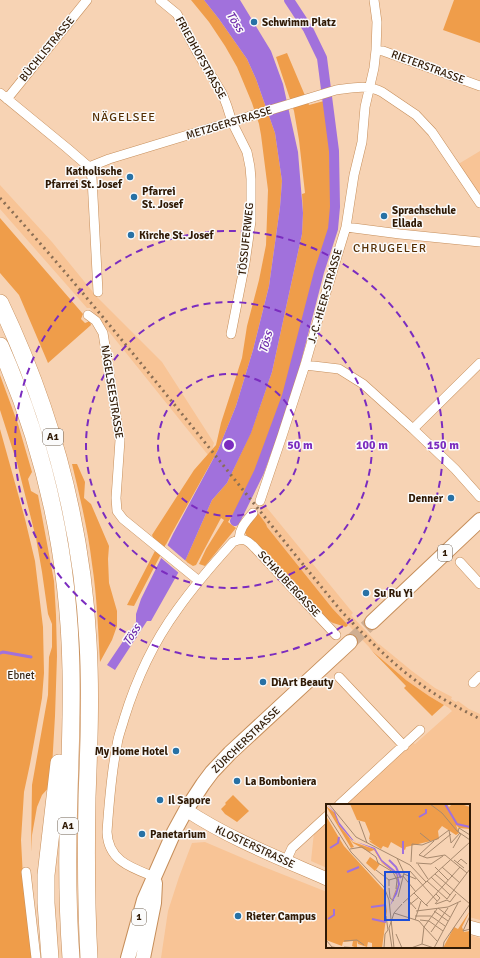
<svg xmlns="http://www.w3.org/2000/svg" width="480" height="958" font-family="Signika,sans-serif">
<rect width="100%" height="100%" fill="#f7d3b4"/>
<path fill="#f8c496" d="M480 151V203L455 166Z
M0 185 52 242 97 297 162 362 214 443 211 454 208 455 94 313 90 308H87L0 209Z
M263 503 353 613 351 615 379 645V644L412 671 435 688 452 697 451 699 456 702 458 701 469 709 480 714V920L469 917V805H344L413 743 415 744 452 711 449 708 429 696 406 680 383 662 372 651 369 647 332 608 324 615 264 534 266 524 259 514Z
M327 820V868L311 861 314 832Z
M205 842 259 865 327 892V947H469V935L480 938V958H161L168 911 179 877 192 843Z"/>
<path fill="#ef9d4a" d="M191 0H204L219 19 247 59 256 79 275 133 282 181 280 207 269 286 253 350 236 406 218 450 172 533 134 606 127 605 157 547 152 535 194 470 216 445 221 423 242 358 247 326 259 280 266 245 268 190 261 135 259 124 252 103 237 67 225 46 209 22Z
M454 0H480V43L443 30Z
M287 53 309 105 324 101 329 146 332 207 327 239 307 304 285 396 249 491 228 522 236 528 205 566 199 564 206 549 224 520 221 518 196 565 193 566 185 561 212 500 227 483 251 432 272 372 302 234 303 212 302 194 305 193 299 140 294 111 276 57Z
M0 218 83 314 81 319 85 323 90 321 91 325 48 363 19 295 0 273Z
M0 375 18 424 32 472 28 479 31 491 38 495 54 581 56 615 57 656 55 716 51 785 42 795 37 807 32 835 31 852 32 785 48 695 49 657 52 647V624L48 614 42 572 36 538 17 463 0 410Z
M0 429 25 519 35 561 43 627 44 673 42 698 30 764 24 792 21 840 23 878 35 958H0Z
M72 464H77L85 482 84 498 91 504 109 546 108 559 109 583 117 611V626L112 640 100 662C98 629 97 596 92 564 88 530 80 497 72 464Z
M258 513 266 524 267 527 332 608 348 625 346 627 333 623 328 620 247 536 245 533V527Z
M372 651 406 680 429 696 444 705 432 716 404 688 406 686Z
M233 795 249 811 237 822 225 814 221 809 226 804 225 803Z"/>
<path fill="#a171dc" d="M204 0H240L271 51 283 84 298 152 303 213 302 234 272 372 251 433 227 483 212 500 186 559 151 621H147L115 670 107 665 136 622V614L141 599 173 534 218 450 236 406 253 350 269 286 280 207 282 181 275 133 256 79 247 59 219 19Z"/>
<path fill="#f7d3b4" d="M166 544 187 562 180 574 160 557Z"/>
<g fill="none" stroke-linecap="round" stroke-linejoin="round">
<path stroke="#a171dc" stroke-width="3" d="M0 653 3 652 31 657"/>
<path stroke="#a171dc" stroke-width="10" d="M235 521 259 472 287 396 319 272 333 229 335 207 334 151 322 58 308 29 289 0"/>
<path stroke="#cfae91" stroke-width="14" stroke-dasharray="14 7" stroke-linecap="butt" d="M350 642 372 622"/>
<g stroke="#c68e5a" stroke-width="10">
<path id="street" d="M160 0 177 14 197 52 222 93 227 106 232 122 247 152 250 167 251 179V221L245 263 231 334
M376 50 383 51 480 86
M0 93 67 148 89 167 92 178 98 292
M7 99 87 0
M89 167 109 159 336 90C352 88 367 84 382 92L416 115 432 132 480 203
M346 227 400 234 480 242
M88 315 96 321 103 333 120 440 116 498 117 511 123 519 199 581
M305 365 339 369 363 384 413 429 455 469 480 497
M413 429 480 363
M260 501 282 436 305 365 321 309 346 227 354 175 362 142 365 107 374 68 376 50 377 22 374 0
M239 539C240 527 246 522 253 513
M460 562 480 584
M339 677 404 746
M473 683 480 676
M339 805 420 730
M286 861 292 848 327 816
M26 872 36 958
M155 877C132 868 108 861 107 832 109 803 111 774 117 745 118 736 122 727 124 719 136 680 153 643 177 610 194 586 213 564 233 542 244 537 247 540 255 548L336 635"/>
</g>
<g stroke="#c68e5a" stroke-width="14">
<path id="secondary" d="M186 810C230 839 279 858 327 879
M469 927 480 930"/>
</g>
<g stroke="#c68e5a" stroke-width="16">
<path id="primary" d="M372 622 480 520
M128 958 144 900 174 832 186 810 203 784 212 772 230 753 350 642
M143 958 154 903 155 883"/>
</g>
<g stroke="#c68e5a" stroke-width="18">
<path id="highway" d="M0 303C51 410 82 524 88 642 91 694 89 745 87 797 86 851 86 904 89 958
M0 346C45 448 69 559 71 670 72 712 70 754 69 795 67 850 67 904 71 958
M50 958 46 903V875L59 763"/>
</g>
<use href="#street" stroke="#fff" stroke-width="9"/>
<use href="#secondary" stroke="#fff" stroke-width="13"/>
<use href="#primary" stroke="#fff" stroke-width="14"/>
<use href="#highway" stroke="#fff" stroke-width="17"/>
<path stroke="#8a6e54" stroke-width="3" stroke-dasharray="2 4" stroke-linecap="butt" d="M0 198C120 331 228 474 342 612 369 640 396 668 429 690 445 701 463 710 480 719"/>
</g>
<g fill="none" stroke="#7b2cbf" stroke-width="2" stroke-dasharray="7 5">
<circle cx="229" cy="445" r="71"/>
<circle cx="229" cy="445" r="143"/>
<circle cx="229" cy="445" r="214"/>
</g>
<g fill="#2771a5" stroke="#fbfbfb" stroke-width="1.5">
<circle cx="254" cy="22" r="4"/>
<circle cx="130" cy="177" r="4"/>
<circle cx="134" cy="197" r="4"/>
<circle cx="384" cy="216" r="4"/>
<circle cx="131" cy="235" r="4"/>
<circle cx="451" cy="498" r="4"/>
<circle cx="366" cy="593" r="4"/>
<circle cx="263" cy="682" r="4"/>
<circle cx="176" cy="751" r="4"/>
<circle cx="237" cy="781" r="4"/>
<circle cx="160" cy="800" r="4"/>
<circle cx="142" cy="834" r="4"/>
<circle cx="238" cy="916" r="4"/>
</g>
<g text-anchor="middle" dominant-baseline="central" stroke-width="3" stroke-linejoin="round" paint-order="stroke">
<g fill="#fbfbfb" stroke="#6d5e4f" stroke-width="1">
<rect x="43" y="429" width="20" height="16" rx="3"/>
<rect x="438" y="545" width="14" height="16" rx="3"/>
<rect x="58" y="818" width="20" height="16" rx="3"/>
<rect x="132" y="909" width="14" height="16" rx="3"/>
</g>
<g font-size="10" font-weight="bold" fill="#301a05">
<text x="53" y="437">A1</text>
<text x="445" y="553">1</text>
<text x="68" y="826">A1</text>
<text x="139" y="917">1</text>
</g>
<g font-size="11" font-weight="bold" fill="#301a05" stroke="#fbfbfb" text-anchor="start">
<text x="262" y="22">Schwimm Platz</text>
<text x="122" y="171" text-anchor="end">Katholische<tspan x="122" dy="13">Pfarrei St. Josef</tspan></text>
<text x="142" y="191">Pfarrei<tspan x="142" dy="13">St. Josef</tspan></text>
<text x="392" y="210">Sprachschule<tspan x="392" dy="13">Ellada</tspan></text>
<text x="139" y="235">Kirche St. Josef</text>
<text x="443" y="498" text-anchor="end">Denner</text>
<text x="374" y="593">Su Ru Yi</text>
<text x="271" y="682">DiArt Beauty</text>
<text x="168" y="751" text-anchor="end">My Home Hotel</text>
<text x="245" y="781">La Bomboniera</text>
<text x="168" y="800">Il Sapore</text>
<text x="150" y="834">Panetarium</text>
<text x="246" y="916">Rieter Campus</text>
</g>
<g font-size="11" fill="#301a05" stroke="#fbfbfb">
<text transform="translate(47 49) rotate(-51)">BÜCHLISTRASSE</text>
<text transform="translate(201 58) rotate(61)">FRIEDHOFSTRASSE</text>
<text transform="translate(428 67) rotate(20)">RIETERSTRASSE</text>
<text transform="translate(229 123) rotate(-17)">METZGERSTRASSE</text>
<text transform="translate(246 239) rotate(-84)">TÖSSUFERWEG</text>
<text transform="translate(325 296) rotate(-74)">J.-C.-HEER-STRASSE</text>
<text transform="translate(112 392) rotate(81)">NÄGELSEESTRASSE</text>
<text transform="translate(289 584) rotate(47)">SCHAUBERGASSE</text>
<text transform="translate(246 740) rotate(-44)">ZÜRCHERSTRASSE</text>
<text transform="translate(255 847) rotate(25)">KLOSTERSTRASSE</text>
</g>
<g font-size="11" fill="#382716" stroke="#fbfbfb">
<text x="21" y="675">Ebnet</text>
</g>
<g font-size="12" font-style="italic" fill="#6e2cab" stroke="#fbfbfb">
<text transform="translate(235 22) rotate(56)">Töss</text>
<text transform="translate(266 342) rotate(-75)">Töss</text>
<text transform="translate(132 635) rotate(-57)">Töss</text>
</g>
<g font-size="12" letter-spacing="1" fill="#563004" stroke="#fbfbfb">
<text x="124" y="117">NÄGELSEE</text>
<text x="390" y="248">CHRUGELER</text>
</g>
</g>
<g transform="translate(326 804)">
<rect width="144" height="144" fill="#f7d3b4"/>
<path d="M24 0H121L123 3 126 0H135L144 3V25L133 24 130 21 133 29 130 31 116 22 112 27 113 35 80 43 79 46 65 38 62 44 57 42 55 45 44 38 43 36 47 38 43 35 44 30 39 18 31 16ZM0 2 9 9 13 21 27 38 48 45 50 48 56 58 68 67 71 71 73 77 72 82 69 90 65 98 72 80 70 70 56 59 48 46 43 48 27 39 23 34 28 43 25 44ZM0 12 18 42 58 86 61 107 56 144H46V139L42 138 41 143 32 140 31 137V144L26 142 27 137 17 138 16 142 0 136ZM44 53 54 60 49 67 40 59ZM144 107 136 123 138 128 144 127V144H117L128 123 132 125Z" fill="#ef9d4a"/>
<path d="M0 0 9 8 13 18 28 37 49 44 56 56 71 68 74 80 71 90 64 102 72 82 71 71 55 57 48 45 26 36 13 21 8 8Z" fill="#a171dc"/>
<path fill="none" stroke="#a171dc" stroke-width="2" d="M119 0 131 20 144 23M93 13 100 9V5M77 37V50M4 44 12 39 13 33M63 56 70 63 75 74M21 68 33 63M45 103 60 101M2 115 8 111V105M46 115 60 118"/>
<path fill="none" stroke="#a7896e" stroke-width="1" d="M3 0 30 33 84 61 100 78M104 0 116 9 131 27 144 36M0 9 25 48 58 83 63 96 68 144M33 17 41 39M132 28 133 24 144 31M94 29 104 37M108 37 93 51 101 54 119 51M127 44 135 30M24 45 36 43 50 53M119 51 141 69M50 53 52 59 67 68 71 76 70 85M97 53 125 30M71 54 78 69 72 93M128 56 138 64M85 58 86 40 96 41 111 35 123 26 125 39 134 29M90 59 105 60 117 52M131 59 135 55 141 60M92 60 102 75M109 63 122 76M116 63 134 79M50 66 63 76V82M84 67 111 97M78 70 90 75M109 70 144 100M77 72 90 88M105 73 124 91M63 76 77 72M101 77 121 95M63 84 64 94 68 97M88 89 100 101M121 95 144 65M82 96 90 105M77 99 144 38M109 100 114 94 110 90M110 100 121 96 124 98 130 90M82 102 93 93M102 102 100 101 134 63M112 104 124 113M111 105 98 123 111 137M90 107 122 103 135 97M108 107 122 117M68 109 93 117 98 123 96 140M89 112H105L119 122M144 112 137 127 144 125M89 116 95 97M94 116 103 117 117 127M105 128 122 104M70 130 76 144M0 136 6 143 13 144M18 137 31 136 38 141M18 143 32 144M58 144 59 130 62 126 60 112M66 144 63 124 68 109 76 100M85 144 96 140 108 144M108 144 132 99M117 144 118 138 144 100"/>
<path fill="#1d4ed8" fill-opacity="0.15" stroke="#1d4ed8" stroke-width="2" d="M59 68H83V116H59Z"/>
<rect width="144" height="144" fill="none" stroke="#301a05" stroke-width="2"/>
</g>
<circle cx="229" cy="445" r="6" fill="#7b2cbf" stroke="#fbfbfb" stroke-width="2"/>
<g font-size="12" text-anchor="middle" font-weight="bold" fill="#7b2cbf" stroke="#fbfbfb" stroke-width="3" stroke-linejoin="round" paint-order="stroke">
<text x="300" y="449">50 m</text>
<text x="372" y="449">100 m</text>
<text x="443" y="449">150 m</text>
</g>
</svg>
